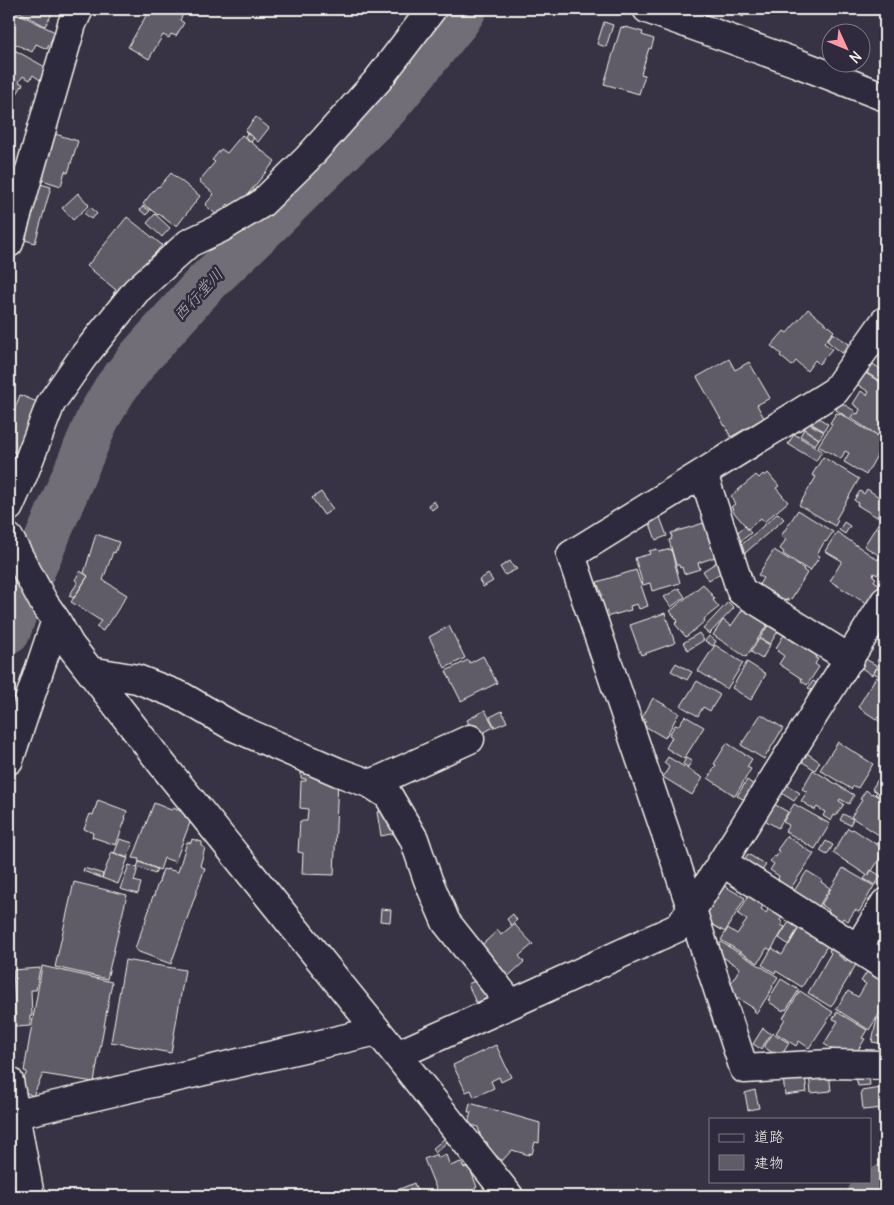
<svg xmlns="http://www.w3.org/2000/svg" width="894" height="1205" font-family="Delius,'Klee One',sans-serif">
<rect width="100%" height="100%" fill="#373244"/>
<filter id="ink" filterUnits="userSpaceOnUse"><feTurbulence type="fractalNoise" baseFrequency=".02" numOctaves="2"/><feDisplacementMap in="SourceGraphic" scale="10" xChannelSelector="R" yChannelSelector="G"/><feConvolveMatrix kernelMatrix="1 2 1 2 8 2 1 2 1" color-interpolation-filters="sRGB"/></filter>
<g filter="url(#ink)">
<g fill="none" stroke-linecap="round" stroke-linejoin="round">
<path stroke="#726e77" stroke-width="44" d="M9 631 14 616 98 418 115 389 139 358 204 285 269 223 386 108 458 20 465 9
M869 1196 885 1186"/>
</g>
<path fill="#5f5c67" stroke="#f4f1e8" d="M14 9H55L45 26Z
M150 9H186L180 20 184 23 176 36 171 34 169 38 163 35 149 59 128 47Z
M721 9H748L743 17 730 9 728 13Z
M11 10 55 32 47 49 36 44 32 52 9 41V14Z
M604 22 613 25 606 47 597 44Z
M621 27 626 28V27L643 32 642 35 654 39 651 49 649 48 641 74 645 75 639 94 604 84Z
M9 47 47 68 40 80 33 75 30 80 23 76 19 82 23 84 17 94 15 92 13 95 9 93Z
M9 93 13 95 9 103Z
M256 117 269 128 258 142 245 131Z
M52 133 78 141 68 173 65 171 61 186 39 179Z
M247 133 254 138 251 142 245 137Z
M242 135 275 161 235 210 228 204 218 216 205 205 214 194 199 181 215 162 212 160 221 149 227 153Z
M171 173 200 196 177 226 174 224 173 225 159 214 158 215 143 204 153 191 158 186 159 187Z
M40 184 51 187 35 243 25 240Z
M78 193 89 205 73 220 62 208Z
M143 206 150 211 146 215 140 210Z
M91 207 97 214 91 219 84 213Z
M155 214 170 228 162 237 147 223Z
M127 217 162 245 118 298 113 293 116 290 87 266Z
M808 309 834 331 824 343 832 349 819 364 815 360 807 371 796 361 792 366 780 356 781 354 771 346 784 331 787 333Z
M833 333 849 344 842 353 827 341Z
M729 359 735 370 749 362 770 398 757 405 764 418 731 437 697 377Z
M873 364 885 372V380L883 383 867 373Z
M862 371 885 385V440L852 419 856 413 858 414 860 409 853 404 861 391 867 395 869 392 855 383Z
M20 395 42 404 22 455 9 450V424Z
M840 402 855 411 850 419 836 410Z
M836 413 838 414 839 413 885 441 866 475 844 462 849 453 845 451 841 459 818 446 832 424 830 423Z
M817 417 828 424 824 431 812 424Z
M808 423 824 432 819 439 804 429Z
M804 429 819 439 815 445 800 436Z
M794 434 822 451 816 461 788 444Z
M823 457 859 479 836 519 838 520 835 526 799 505 816 477 812 475Z
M768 473 779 486 776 488 788 502 764 522 761 518 748 529 732 510 733 509 731 507 735 504 733 501 734 500 731 496 756 475 759 478 763 474 765 476Z
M867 489 885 501 877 517 857 505 858 503 854 500 860 491 864 494Z
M321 492 333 509 324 515 312 498Z
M434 501 437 506 432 510 428 505Z
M798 510 833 532 826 542 825 541 817 554 820 556 810 571 783 554 784 552 780 549 786 539 781 536Z
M778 513 784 519 744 554 739 547Z
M885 515V559L864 546 879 522 880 523Z
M660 517 667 536 656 540 649 521Z
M707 522 718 556 698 563 700 569 684 574 682 567 680 568 679 565H676L669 540 672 539 671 537H672L671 533Z
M844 522 850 526 845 534 839 530Z
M745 526 751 533 737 544 732 537Z
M837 532 878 560 879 558 885 562V570L883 573 880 571 877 575 874 573 873 576 876 578 874 581 880 585 867 604 830 581 842 561 825 551Z
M96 534 119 542 115 553 113 552 103 580 127 595 108 625 107 624 103 631 96 627 101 621 71 602 88 576 84 573Z
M657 549 659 552 671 549 680 583 652 591 650 583 643 585 635 558 650 554 649 551Z
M774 550 804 569 803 570 807 573 790 601 787 599 786 601 780 597 777 601 757 588 763 578 758 575Z
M510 561 514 568 515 567 517 569 505 575 500 567Z
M717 562 724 571 709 580 703 571Z
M636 570 648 606 639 609 637 604 630 606 631 610 606 617 599 596 602 595 597 582Z
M80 571 88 576 74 598 69 596 78 582 75 580Z
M488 574 493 581 483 587 479 580Z
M703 584 715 599 713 600 719 607 704 619 705 621 686 637 675 624 678 621 670 611Z
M679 588 685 597 671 607 664 597Z
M728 602 734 608 709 634 703 629Z
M745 606 769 622 746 657 713 635 723 620 731 626Z
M665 613 675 643 641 655 630 625Z
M770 622 780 628 770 644 760 638Z
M449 626 465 658 445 668 429 637Z
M699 633 704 640 688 650 683 643Z
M785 633 818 654 815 658 818 659 815 664 819 667 807 685 801 681 802 679 779 664 784 656 777 651 778 650 776 648Z
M709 636 716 641 713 646 705 641Z
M759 639 770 645 762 659 751 652Z
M715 645 743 663 727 689 698 671Z
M885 647V682L878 678 879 676 874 673 877 668 881 671 884 665 877 661Z
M483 656 497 683 461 701 446 671 468 660 470 663Z
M862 657 878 666 872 675 857 665Z
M747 662 766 674 751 700 732 688Z
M676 663 692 672 687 680 671 671Z
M876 677 885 683V725L858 707Z
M697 681 720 695 710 711 703 707 698 716 681 706Z
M813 681 818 684 814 691 808 688Z
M653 698 679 713 665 738 643 725 646 720 642 718Z
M485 710 494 727 475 737 467 720Z
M502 711 507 722 495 727 490 717Z
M761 714 783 728 764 759 741 745Z
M685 716 704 727 684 759 666 748 672 737 669 735 675 725 678 726Z
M838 742 873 764 858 788 854 786 851 789 820 770Z
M727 743 752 759 747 767 751 769 735 796 708 778 716 765 714 764Z
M804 751 820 762 815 770 798 759Z
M668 757 703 778 692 795 663 777 669 767 664 763Z
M686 758 692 761 688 767 683 764Z
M301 767H315V777L338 778 334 875 302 874 303 853 298 852 300 821H307L308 809 300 808 301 781H306V779L301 778Z
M813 770 854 795 849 804 840 799 839 801 844 804 836 816 834 815 831 821 823 816 825 812 817 807 815 810 801 801 807 792 802 789Z
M883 771 885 772V800L875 794 877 792 872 789Z
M747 780 754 785 745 800 737 796Z
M784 783 800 793 794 801 778 791Z
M866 790 871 794 872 793 885 801V839L851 817 862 800 860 799Z
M98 800 127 811 125 818H126L116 845 92 837 93 833 84 829 90 814 93 815Z
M154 803 171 810 173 808 186 813 185 817 191 820 175 862 164 858 160 870 138 861 139 859 133 858Z
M772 803 788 812 778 828 763 819Z
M794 804 830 824 815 849 785 831 789 825 783 822Z
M393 809 396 833 381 836 377 812Z
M843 814 853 819 850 825 840 820Z
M848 828 852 830 853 829 885 850 872 871 871 870 868 876 833 853Z
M787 836 814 854 791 888 790 887 787 891 776 884 779 880 778 879 779 876 770 870 774 864 770 861 774 856 776 857 779 851 777 850Z
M882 836 885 839V848L877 843Z
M120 839 133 843 127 858 114 854Z
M192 839 202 842V846L205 848 200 866 205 868 171 964 139 952 135 949 139 937H141L140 935 144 924 146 923 145 922 149 910 150 909 149 908 153 896H155L154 895 158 883 160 882 159 881 163 869 167 870V869L178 872 187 842 191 843Z
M826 841 833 845 827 855 820 851Z
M112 852 128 858 118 884 102 878Z
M748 854 766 865 760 873 742 862Z
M139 862 157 869 155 874 137 867Z
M129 865 138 868 134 881 141 883 138 894 120 889Z
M84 868 103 874 102 878 83 871Z
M843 868 874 886 859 912 855 910 848 921 843 918 841 922 827 913 829 910 821 905Z
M871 870 881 876 875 885 864 879 867 875 868 876Z
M807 871 822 880 821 882 830 888 817 909 792 894Z
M74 882 127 895 107 979 55 967Z
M721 884 745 898 725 932 706 921 703 915Z
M749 895 764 904 761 909 766 913 769 908 783 916 780 920 783 923 781 925 785 927 771 950 767 948 758 963 721 940 728 928 737 934 747 920 738 914Z
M381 909 391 910 390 922 380 921Z
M513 914 517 920 511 925 507 919Z
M790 920 800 926 789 945 779 938Z
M514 924 533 944 519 956 524 962 502 982 475 951 498 930 501 935Z
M799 927 819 939 818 941 827 946 802 987 776 971 775 973 762 965 772 948 782 955Z
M721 942 778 977 772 986 773 987 757 1013 754 1011 755 1009 726 991 740 968 715 952Z
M832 946 841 951 838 955 846 961 848 957 857 963 831 1007 808 993 831 953 829 951Z
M125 960 185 970 171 1053 111 1042Z
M42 966 112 982 94 1082 43 1074 33 1096 19 1089 27 1072 24 1071Z
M40 968 36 990H31L32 1016H30V1026L16 1027 13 970Z
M869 969 880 977 879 979 885 983V1005L869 1030 836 1009 848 991 858 997 866 984 861 981Z
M483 977 492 996 476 1003 468 984Z
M781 979 799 990 786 1010 784 1009 783 1011 769 1002 770 1000H768Z
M800 991 833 1012 809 1048 799 1041 796 1046 776 1033 785 1019 783 1018Z
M837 1012 867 1030 862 1038 865 1039 854 1056H843L824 1044 838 1021 833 1019Z
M877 1018 885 1020V1044L872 1042Z
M763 1028 771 1034 761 1049 753 1044Z
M773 1033 789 1043 780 1058 764 1047Z
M496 1045 511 1077 501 1082 499 1077 491 1081 494 1088 474 1097 471 1090 466 1092 453 1065Z
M829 1072 831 1091 811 1093 809 1074Z
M805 1075 807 1092 785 1095 783 1077Z
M861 1076V1079L869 1078 870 1085 858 1086 856 1077Z
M881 1088 883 1108 863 1110 861 1091Z
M755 1090 759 1108 748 1110 745 1093Z
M470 1103 540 1123 539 1143 535 1142 532 1154 529 1153V1155L512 1150 502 1161 489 1149 487 1142 482 1141 478 1127 468 1124 471 1112H468Z
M445 1138 448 1141 435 1153 432 1149Z
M437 1154 438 1158 446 1155 450 1166 461 1162 464 1168 469 1166 477 1187 475 1188 477 1193 471 1196H439L424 1159Z
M414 1183 419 1196H389L388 1194Z"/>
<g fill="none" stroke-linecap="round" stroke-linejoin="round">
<g stroke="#f4f1e8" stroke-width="31">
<path id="minor" d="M647 9 797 63 885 97
M9 243 72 24 79 9
M885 321 835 391 571 555 692 910 744 1069 831 1064 885 1065
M703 473 741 591 850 659
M9 507 24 473 51 403 83 357 136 291 189 243 221 228 261 204 307 159 377 81 432 9
M9 538 44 603 56 620 70 645 162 764 397 1055 509 1196
M90 671 137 679 181 696 234 727 338 772 371 784 388 795 414 839 428 880 446 922 511 1004
M9 760 56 620
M371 784 470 739
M722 862 885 966
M858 948 885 903
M397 1055 511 1004 677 928 692 910 885 601
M9 1081 30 1196
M9 1116 377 1031"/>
</g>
<use href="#minor" stroke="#2f2a3d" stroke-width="28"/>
</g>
</g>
<g text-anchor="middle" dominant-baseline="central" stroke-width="5" stroke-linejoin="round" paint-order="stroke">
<g font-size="16" font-style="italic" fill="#bab6b5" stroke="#2f2a3d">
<text transform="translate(198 294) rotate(-47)">西行堂川</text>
</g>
</g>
<rect width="894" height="1205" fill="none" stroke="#2f2a3d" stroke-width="30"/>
<rect x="15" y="15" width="864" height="1175" fill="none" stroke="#f4f1e8" stroke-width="2" filter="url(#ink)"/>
<rect x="709" y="1118" width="162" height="65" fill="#2f2a3d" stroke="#7e7a81"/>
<rect x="719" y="1134" width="25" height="8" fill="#2f2a3d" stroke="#7e7a81"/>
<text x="754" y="1142" font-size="15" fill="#f4f1e8">道路</text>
<rect x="719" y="1155" width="25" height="15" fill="#5f5c67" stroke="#7e7a81"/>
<text x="754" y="1168" font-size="15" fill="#f4f1e8">建物</text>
<g transform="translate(846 48) rotate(134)"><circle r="24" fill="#2f2a3d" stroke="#7e7a81"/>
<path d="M0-4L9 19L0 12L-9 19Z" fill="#ff9aa2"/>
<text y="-8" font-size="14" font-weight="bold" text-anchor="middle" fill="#f4f1e8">N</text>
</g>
</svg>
